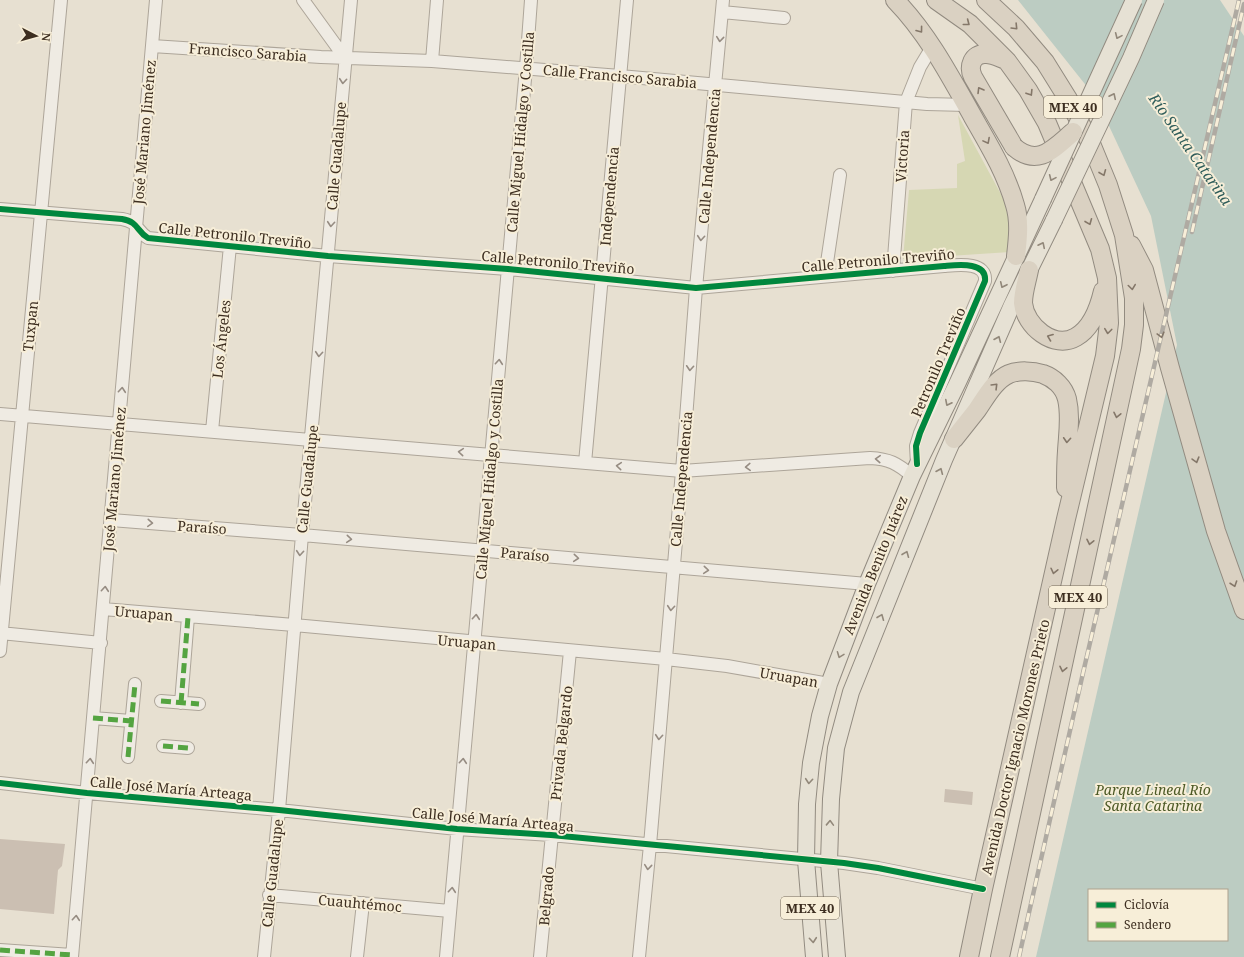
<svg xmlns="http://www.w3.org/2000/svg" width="1244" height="957" font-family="'Noto Serif',serif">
<rect width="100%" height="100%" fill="#e7e0d1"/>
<path fill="#d6d7b3" d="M958 115 1003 198 1010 220V252L903 259 909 190 957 188V164L965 161Z"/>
<path fill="#bcccc2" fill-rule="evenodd" d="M1018 0H1220L1244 36V957H1036L1177 345 1151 216 1096 98ZM1089 890H1227V940H1089Z"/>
<path fill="#cbbfb2" d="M945 789 973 792 972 805 944 802Z
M0 839 65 844 62 866 58 870 54 914 0 909Z"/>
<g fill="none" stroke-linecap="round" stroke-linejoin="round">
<g stroke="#ada599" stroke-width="14">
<path id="minor" d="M303 0 345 58
M722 12 784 18
M152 46 321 57 432 61 620 76 927 104 967 105
M432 61 437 0
M0 209 122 219C139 222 136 231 148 238L328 256 508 269 696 288 944 266C957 265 987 261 985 281L920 433 916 446 917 464
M893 271 906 102 920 67 932 47
M825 276 840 175
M0 414 682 471 870 458C889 459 897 463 912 476
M212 431 230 246
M585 463 627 0
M111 520 302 535 867 584
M103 609 294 625 666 659 727 666 829 684
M0 633 101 643
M0 651 61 0
M161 701 199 704
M181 703 188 617
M93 718 131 721
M163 746 188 748
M128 757 135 684
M0 783 87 793 279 810 457 829 551 835 844 863 878 868 983 889
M269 895 450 911
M0 950 72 955
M72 957C100 638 128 319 156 0
M264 957 279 810 302 535 351 0
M357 957 363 903
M446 957 526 68 531 0
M540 957 570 651
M639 957 650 845 682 471 696 288 723 0"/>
</g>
<g stroke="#928b80" stroke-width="18">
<path id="major" d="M814 957 806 860 807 804 811 763 820 716 829 684 867 584 912 476 958 382 1043 199
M837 957 829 862 831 799 836 748 851 692 944 460 1012 305 1054 220"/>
</g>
<g stroke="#928b80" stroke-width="20">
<path id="highway" d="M895 0C928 34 950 76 973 117 989 145 1006 173 1015 205 1020 221 1018 239 1016 256
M936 0 970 24 1007 61 1028 90 1047 123 1100 249 1107 278 1109 323 1105 356 1066 519 983 889 969 957
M986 0 1016 28 1045 62 1068 99 1092 146 1108 185 1124 235 1134 298V325L1131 349 1000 957
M1006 60C1000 58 993 54 986 54 972 53 968 67 973 77L1014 147
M1131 245 1144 270 1170 368 1216 531 1244 610
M1029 270C1027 281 1023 292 1023 303 1025 326 1054 350 1076 337 1092 328 1099 308 1103 291
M954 439C962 429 969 420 977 410 986 397 995 380 1009 374 1019 370 1033 371 1043 374 1054 378 1064 387 1067 399 1071 416 1068 434 1067 451 1066 463 1066 476 1066 488"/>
</g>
<use href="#minor" stroke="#efebe3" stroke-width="12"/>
<use href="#major" stroke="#e6e1d4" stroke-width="16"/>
<use href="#highway" stroke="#dad1c2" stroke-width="18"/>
<g stroke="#afaaa2" stroke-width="4.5">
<path id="rail" d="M1192 232 1244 4
M1019 957 1083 673 1239 0"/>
</g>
<use href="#rail" stroke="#f7eed8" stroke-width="3" stroke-dasharray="9" stroke-linecap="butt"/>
<g stroke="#928b80" stroke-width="18" stroke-linecap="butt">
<path id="major-bridge" d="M1043 199 1134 0
M1054 220 1131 58 1156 0"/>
</g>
<g stroke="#928b80" stroke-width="20" stroke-linecap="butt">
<path id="highway-bridge" d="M1014 147C1038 168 1054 148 1073 132"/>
</g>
<use href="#major-bridge" stroke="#e6e1d4" stroke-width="16"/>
<use href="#highway-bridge" stroke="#dad1c2" stroke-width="18"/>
<path stroke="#54a441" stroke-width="5" stroke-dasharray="10 5" stroke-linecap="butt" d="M161 701 199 704
M181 703 188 617
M93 718 131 721
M163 746 188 748
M128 757 135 684
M0 950 72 955"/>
<g stroke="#f7eed8" stroke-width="8">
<path id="cycleway" d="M0 209 122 219C139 222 136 231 148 238L328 256 508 269 696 288 944 266C957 265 987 261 985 281L920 433 916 446 917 464
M0 783 87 793 279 810 457 829 551 835 844 863 878 868 983 889"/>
</g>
<use href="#cycleway" stroke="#00873e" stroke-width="6"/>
</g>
<defs><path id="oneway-chevron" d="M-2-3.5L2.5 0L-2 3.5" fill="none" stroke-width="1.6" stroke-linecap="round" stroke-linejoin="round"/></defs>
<g stroke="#847769">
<use href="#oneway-chevron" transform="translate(967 23) rotate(38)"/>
<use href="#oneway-chevron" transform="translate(1015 27) rotate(46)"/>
<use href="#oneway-chevron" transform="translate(920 30) rotate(53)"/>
<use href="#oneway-chevron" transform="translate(980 90) rotate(-121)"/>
<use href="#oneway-chevron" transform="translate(1030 93) rotate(58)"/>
<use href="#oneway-chevron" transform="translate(987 141) rotate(62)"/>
<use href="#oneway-chevron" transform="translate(1103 173) rotate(68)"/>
<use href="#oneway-chevron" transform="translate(1089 222) rotate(68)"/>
<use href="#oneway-chevron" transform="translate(1132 287) rotate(82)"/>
<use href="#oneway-chevron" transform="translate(1108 331) rotate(97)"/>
<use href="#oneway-chevron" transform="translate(1161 335) rotate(75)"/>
<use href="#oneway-chevron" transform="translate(1050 337) rotate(-159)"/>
<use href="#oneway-chevron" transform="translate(995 386) rotate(-45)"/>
<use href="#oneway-chevron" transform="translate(1117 415) rotate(102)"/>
<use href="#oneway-chevron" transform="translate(1067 440) rotate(94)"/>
<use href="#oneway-chevron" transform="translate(1196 460) rotate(74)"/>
<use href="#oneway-chevron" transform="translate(1090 542) rotate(102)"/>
<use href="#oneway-chevron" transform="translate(1054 571) rotate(103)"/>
<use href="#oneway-chevron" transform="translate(1234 584) rotate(71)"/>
<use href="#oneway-chevron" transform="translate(1063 669) rotate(102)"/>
</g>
<g stroke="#92887a">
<use href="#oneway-chevron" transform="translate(1118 36) rotate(114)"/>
<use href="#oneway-chevron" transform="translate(1113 96) rotate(-64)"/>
<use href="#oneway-chevron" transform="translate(1052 178) rotate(114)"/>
<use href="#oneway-chevron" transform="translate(1042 245) rotate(-64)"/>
<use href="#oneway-chevron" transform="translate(1003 285) rotate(115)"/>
<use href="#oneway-chevron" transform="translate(998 339) rotate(-67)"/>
<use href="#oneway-chevron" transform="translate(948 403) rotate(117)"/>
<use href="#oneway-chevron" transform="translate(940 471) rotate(-67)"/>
<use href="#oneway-chevron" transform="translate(906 554) rotate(-68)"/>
<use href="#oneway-chevron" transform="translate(881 617) rotate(-68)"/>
<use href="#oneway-chevron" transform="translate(840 655) rotate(111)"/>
<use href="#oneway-chevron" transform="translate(809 781) rotate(95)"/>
<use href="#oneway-chevron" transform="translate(830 823) rotate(-88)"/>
<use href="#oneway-chevron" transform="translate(813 940) rotate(85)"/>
</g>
<g stroke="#968c82">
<use href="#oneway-chevron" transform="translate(720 39) rotate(96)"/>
<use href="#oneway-chevron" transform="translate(343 81) rotate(95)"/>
<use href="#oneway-chevron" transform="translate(331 224) rotate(95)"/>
<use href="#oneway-chevron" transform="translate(701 238) rotate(95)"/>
<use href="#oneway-chevron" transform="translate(319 354) rotate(95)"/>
<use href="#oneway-chevron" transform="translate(499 362) rotate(-85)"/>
<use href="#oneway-chevron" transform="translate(690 368) rotate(94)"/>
<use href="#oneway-chevron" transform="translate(122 390) rotate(-85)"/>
<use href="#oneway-chevron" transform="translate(461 452) rotate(-175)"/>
<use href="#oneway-chevron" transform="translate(878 459) rotate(-177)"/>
<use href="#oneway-chevron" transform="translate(619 466) rotate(-175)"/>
<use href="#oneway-chevron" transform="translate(748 467) rotate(177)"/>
<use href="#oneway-chevron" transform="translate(150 523) rotate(4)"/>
<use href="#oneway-chevron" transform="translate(349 539) rotate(5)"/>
<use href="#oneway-chevron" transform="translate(300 553) rotate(95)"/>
<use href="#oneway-chevron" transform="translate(576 558) rotate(5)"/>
<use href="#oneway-chevron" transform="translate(706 570) rotate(5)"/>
<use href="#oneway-chevron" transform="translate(105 589) rotate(-85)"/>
<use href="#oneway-chevron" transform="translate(671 608) rotate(95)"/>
<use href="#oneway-chevron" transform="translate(476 617) rotate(-85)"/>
<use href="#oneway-chevron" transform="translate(659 737) rotate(95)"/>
<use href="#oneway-chevron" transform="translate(90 761) rotate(-85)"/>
<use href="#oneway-chevron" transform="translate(463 761) rotate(-85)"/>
<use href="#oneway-chevron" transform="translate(648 867) rotate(96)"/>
<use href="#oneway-chevron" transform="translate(452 890) rotate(-85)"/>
<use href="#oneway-chevron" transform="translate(76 918) rotate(-85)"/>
</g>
<g text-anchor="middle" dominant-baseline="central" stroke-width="4" stroke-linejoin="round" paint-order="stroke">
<g fill="#f7eed8" stroke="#756857" stroke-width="1">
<rect x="1044" y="96" width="58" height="22" rx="3"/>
<rect x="1049" y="586" width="58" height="22" rx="3"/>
<rect x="781" y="897" width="58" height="22" rx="3"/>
</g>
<g font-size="13" font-weight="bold" fill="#3d2e20">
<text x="1073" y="107">MEX 40</text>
<text x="1078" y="597">MEX 40</text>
<text x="810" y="908">MEX 40</text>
</g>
<g font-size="14" fill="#3d2e20" stroke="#f7eed8">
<text transform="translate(248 52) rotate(4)">Francisco Sarabia</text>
<text transform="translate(620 76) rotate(5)">Calle Francisco Sarabia</text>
<text transform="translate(144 132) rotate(-85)">José Mariano Jiménez</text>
<text transform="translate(520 132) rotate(-85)">Calle Miguel Hidalgo y Costilla</text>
<text transform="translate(336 156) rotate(-85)">Calle Guadalupe</text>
<text transform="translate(709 156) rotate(-85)">Calle Independencia</text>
<text transform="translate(902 156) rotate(-86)">Victoria</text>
<text transform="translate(609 196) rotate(-85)">Independencia</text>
<text transform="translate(235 235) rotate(6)">Calle Petronilo Treviño</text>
<text transform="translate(878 260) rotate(-5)">Calle Petronilo Treviño</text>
<text transform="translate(558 262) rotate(5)">Calle Petronilo Treviño</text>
<text transform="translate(30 326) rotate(-84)">Tuxpan</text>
<text transform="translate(221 339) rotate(-84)">Los Ángeles</text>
<text transform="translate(938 362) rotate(-67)">Petronilo Treviño</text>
<text transform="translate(114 479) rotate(-85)">José Mariano Jiménez</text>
<text transform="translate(307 479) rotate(-84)">Calle Guadalupe</text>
<text transform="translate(489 479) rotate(-85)">Calle Miguel Hidalgo y Costilla</text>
<text transform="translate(681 479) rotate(-85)">Calle Independencia</text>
<text transform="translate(202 527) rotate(4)">Paraíso</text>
<text transform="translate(525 554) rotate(5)">Paraíso</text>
<text transform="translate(875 565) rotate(-68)">Avenida Benito Juárez</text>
<text transform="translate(144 613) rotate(5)">Uruapan</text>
<text transform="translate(467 642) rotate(5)">Uruapan</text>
<text transform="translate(789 677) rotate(10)">Uruapan</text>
<text transform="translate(561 743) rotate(-84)">Privada Belgardo</text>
<text transform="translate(1015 747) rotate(-77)">Avenida Doctor Ignacio Morones Prieto</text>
<text transform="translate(171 788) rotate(5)">Calle José María Arteaga</text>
<text transform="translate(493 819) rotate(5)">Calle José María Arteaga</text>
<text transform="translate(272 873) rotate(-84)">Calle Guadalupe</text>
<text transform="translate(546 896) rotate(-85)">Belgrado</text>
<text transform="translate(360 903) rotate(5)">Cuauhtémoc</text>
</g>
<g font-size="14" font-style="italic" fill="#4d5a26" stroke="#f7eed8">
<text x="1153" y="789">Parque Lineal Río<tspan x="1153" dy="16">Santa Catarina</tspan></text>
</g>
<g font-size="15" font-style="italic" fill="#2f5d5a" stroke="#f7eed8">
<text transform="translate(1191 149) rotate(55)">Río Santa Catarina</text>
</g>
</g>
<rect x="1088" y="889" width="140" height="52" fill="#f7eed8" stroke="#ada18e"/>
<rect x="1096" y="902" width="20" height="6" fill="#00873e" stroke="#ada18e"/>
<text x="1124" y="909" font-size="12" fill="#3d2e20">Ciclovía</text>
<rect x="1096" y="922" width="20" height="6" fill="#54a441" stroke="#ada18e"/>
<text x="1124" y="929" font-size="12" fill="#3d2e20">Sendero</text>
<g transform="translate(36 36) rotate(96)" stroke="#f7eed8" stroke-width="3" paint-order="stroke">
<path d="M0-3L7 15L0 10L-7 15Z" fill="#3d2e20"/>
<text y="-6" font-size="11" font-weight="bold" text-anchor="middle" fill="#3d2e20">N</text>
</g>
</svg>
